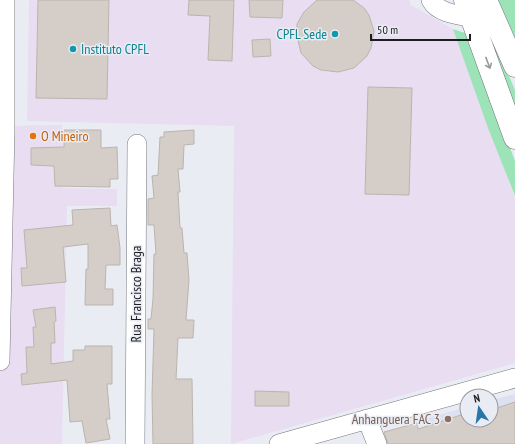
<svg xmlns="http://www.w3.org/2000/svg" width="515" height="444" font-family="'PT Sans Narrow',sans-serif">
<rect width="100%" height="100%" fill="#eaecf4"/>
<path fill="#e9ddf2" d="M29 0H409L411 5 453 29 515 198V363L231 444 234 126 27 121Z
M62 125 63 188 117 189V206H67L62 444H0V126Z"/>
<path fill="#dde0f0" d="M515 394V444H438L428 418 467 407V420H491V400Z"/>
<path fill="#9ce3b8" d="M495 0H515V46Z
M453 29 468 34 515 161V196L488 128Z
M493 39 515 90V120L487 40Z"/>
<path fill="#d5cec8" stroke="#bbb4ae" d="M38 0H109L107 99 36 98Z
M189 0H234L232 61 208 60 210 16 188 15Z
M249 0H283L282 18 250 17Z
M317 0H353L364 8 369 15 374 31 371 48 367 56 354 68 338 72 321 70 313 66 301 53 297 36V24L304 12Z
M270 39 271 56 253 57 252 40Z
M368 87 412 88 409 195 365 194Z
M64 130H101V148L117 147 118 179H110V187L55 186 54 166 31 165V148L64 147Z
M194 130V144L184 145 183 169H178L180 192H178L180 228H182L184 253H187L189 280 186 320H194L193 338H178L176 379H192L193 444H153L152 395 154 329H148V319H151L153 299 154 254H156L154 225H148V199L154 198 152 176 158 175 160 137H164V132Z
M110 208 111 226 117 225 120 248V265H106L105 289H113V305H85L86 269H88V244L63 247 66 282 22 286 21 268H27L24 230 73 225 72 210Z
M55 307 56 321 54 322 55 343H51V364L73 361V350H85V346H112V384H107L110 419H106L110 439 86 443 82 421 70 422 67 380 22 385 21 374 27 373 26 347H34L33 327H36L33 310Z
M255 391 289 392V406H255Z
M515 402V444H388L384 432 417 423 418 429 467 413V420H491V410Z"/>
<g fill="none" stroke-linecap="round" stroke-linejoin="round">
<g stroke="#75767e" stroke-width="20">
<path id="minor" d="M431 0C438 13 457 15 470 17
M0 361 5 130V0
M367 419 377 444
M135 444 137 144
M279 444 515 378"/>
</g>
<g stroke="#75767e" stroke-width="23">
<path id="highway" d="M465 0 515 138
M486 0 515 66"/>
</g>
<use href="#minor" stroke="#fff" stroke-width="19"/>
<use href="#highway" stroke="#fff" stroke-width="22"/>
</g>
<defs><path id="oneway-shaft" d="M-6 0H5M1.5-3L5.5 0L1.5 3" fill="none" stroke-width="1.6" stroke-linecap="round" stroke-linejoin="round"/></defs>
<use stroke="#99999b" href="#oneway-shaft" transform="translate(488 63) rotate(69)"/>
<g fill="#0f9aa8" stroke="#eaecf4" stroke-width="1.5">
<circle cx="335" cy="34" r="4"/>
<circle cx="73" cy="49" r="4"/>
</g>
<circle fill="#e8710a" stroke="#eaecf4" stroke-width="1.5" cx="33" cy="136" r="4"/>
<circle fill="#8d6e63" stroke="#eaecf4" stroke-width="1.5" cx="448" cy="419" r="4"/>
<g text-anchor="middle" dominant-baseline="central" stroke-width="3" stroke-linejoin="round" paint-order="stroke">
<g font-size="14" fill="#0d838f" stroke="#eaecf4" text-anchor="end">
<text x="327" y="34">CPFL Sede</text>
<text x="81" y="49" text-anchor="start">Instituto CPFL</text>
</g>
<g font-size="14" fill="#c56008" stroke="#eaecf4" text-anchor="start">
<text x="41" y="136">O Mineiro</text>
</g>
<g font-size="14" fill="#1d1d21" stroke="#eaecf4">
<text transform="translate(136 294) rotate(-90)">Rua Francisco Braga</text>
</g>
<g font-size="14" fill="#785e54" stroke="#eaecf4" text-anchor="end">
<text x="440" y="419">Anhanguera FAC 3</text>
</g>
</g>
<g transform="translate(479 408) rotate(347)"><circle r="19" fill="#eaecf4" stroke="#9899a0"/>
<path d="M0-3L7 15L0 10L-7 15Z" fill="#2875a8"/>
<text y="-6" font-size="11" font-weight="bold" text-anchor="middle" fill="#1d1d21">N</text>
</g>
<path d="M371 34v6h99v-6" fill="none" stroke="#1d1d21" stroke-width="2"/>
<text x="377" y="34" font-size="12" fill="#1d1d21" stroke="#eaecf4" stroke-width="3" paint-order="stroke">50 m</text>
</svg>
